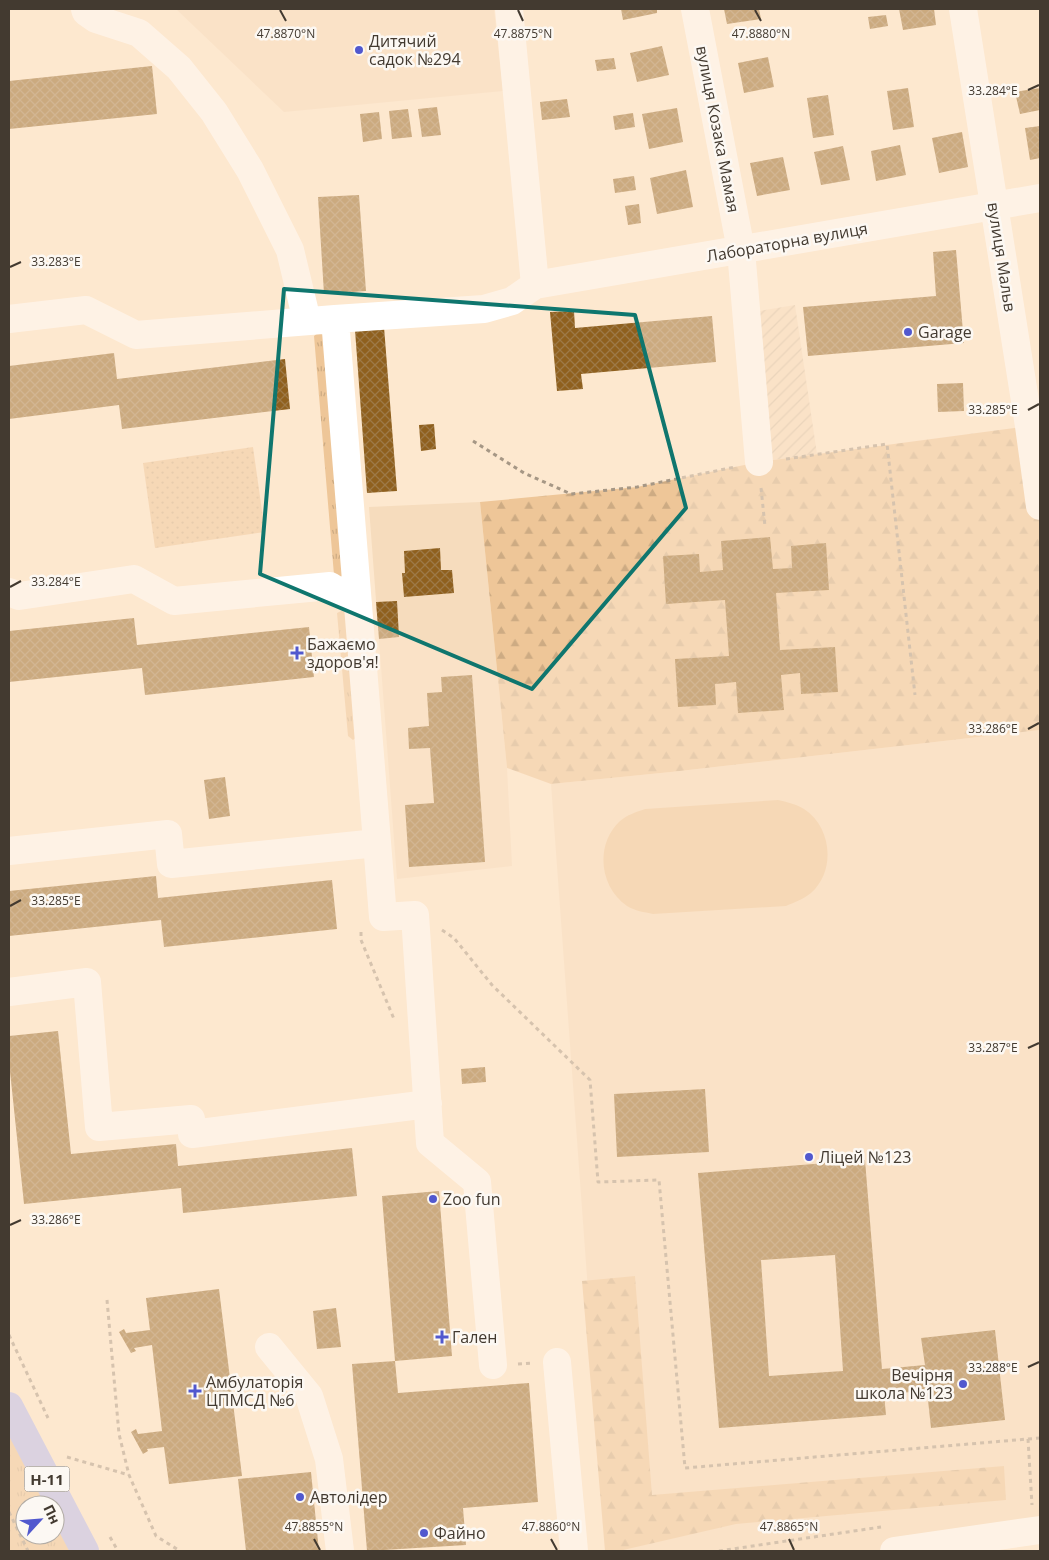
<svg xmlns="http://www.w3.org/2000/svg" width="1049" height="1560" font-family="'Open Sans',sans-serif">
<defs>
<pattern id="industrial-furrows" width="10" height="10" patternUnits="userSpaceOnUse" patternTransform="scale(1.25)"><rect width="10" height="10" fill="#f6dcbd"/><path d="M-1 1l2-2M0 10L10 0M9 11l2-2" fill="none" stroke="#d4bea3"/></pattern>
<pattern id="grass-tufts" width="24" height="20" patternUnits="userSpaceOnUse" patternTransform="scale(1.25)"><rect width="24" height="20" fill="#eec698"/><path d="M3 7l-1-3M5 7V3M7 7l1-3M15 17l-1-3M17 17v-4M19 17l1-3" fill="none" stroke="#cdab83"/></pattern>
<pattern id="forest-firs" width="22" height="20" patternUnits="userSpaceOnUse" patternTransform="scale(1.25)"><rect width="22" height="20" fill="#eec698"/><path d="M5 1l3.5 6h-7zM16 11l3.5 6h-7z" fill="#cdab83"/></pattern>
<pattern id="park-dots" width="8" height="8" patternUnits="userSpaceOnUse" patternTransform="scale(1.25)"><rect width="8" height="8" fill="#eec698"/><path d="M2 2h.1M6 6h.1" fill="none" stroke="#cdab83" stroke-width="1.8" stroke-linecap="round"/></pattern>
<pattern id="building-cross-hatch" width="8" height="8" patternUnits="userSpaceOnUse" patternTransform="scale(1.25)"><rect width="8" height="8" fill="#8f601e"/><path d="M0 0l8 8M0 8l8-8" fill="none" stroke="#9d7947"/></pattern>
</defs>
<rect width="100%" height="100%" fill="#fde8cf"/>
<path fill="#f6dcbd" d="M176 9H494L503 91 284 112Z
M480 502 507 768 512 866 397 879 369 507Z
M1040 730V1530L894 1551H607L551 784 671 772Z"/>
<path fill="url(#industrial-furrows)" d="M795 305 817 454 759 462 753 312Z"/>
<path fill="url(#grass-tufts)" fill-rule="evenodd" d="M319 332 325 335 345 574 340 577 334 575 314 336Z
M343 610 348 612 358 736 353 740 348 736 337 613Z
M9 1406 85 1551H9ZM25 1505H55V1535H25Z"/>
<path fill="url(#forest-firs)" d="M1029 426 1040 506V730L671 772 551 784 507 768 480 502 637 487 759 462Z
M635 1276 652 1495 1004 1466 1006 1500 736 1524 619 1551H605L582 1281Z"/>
<path fill="url(#park-dots)" d="M253 447 265 532 155 548 143 463Z"/>
<path fill="#eec698" d="M778 800C787 802 796 804 804 809 832 827 836 871 811 893 804 899 795 902 786 906L653 914C644 912 635 911 627 906 599 887 595 844 620 821 627 815 636 812 645 809Z"/>
<path fill="url(#building-cross-hatch)" fill-rule="evenodd" d="M621 9H657V13L623 20Z
M724 9H759L761 19 727 24Z
M899 9H934L936 25 903 30Z
M886 15 888 26 870 29 868 17Z
M662 46 669 75 637 82 630 53Z
M768 57 774 87 744 93 738 63Z
M614 58 616 69 597 71 595 60Z
M152 66 157 114 9 129V81Z
M908 88 914 127 893 130 887 91Z
M1040 88V110L1020 114 1015 92Z
M828 95 834 135 813 138 807 98Z
M567 99 570 117 542 120 540 102Z
M437 107 441 135 422 137 418 109Z
M677 108 683 142 649 149 642 114Z
M408 109 412 137 392 139 389 111Z
M379 112 382 139 363 142 360 114Z
M633 113 635 127 615 130 613 116Z
M1040 126V158L1030 160 1025 128Z
M962 132 968 167 939 173 932 138Z
M900 145 906 175 876 181 871 151Z
M843 146 850 180 821 185 814 152Z
M783 157 790 190 757 196 750 163Z
M686 170 693 207 657 214 650 178Z
M634 176 636 190 615 193 613 179Z
M359 195 366 291 324 294 318 197Z
M639 204 641 223 628 225 625 206Z
M956 250 964 343 808 356 803 307 936 296 933 252Z
M574 311 575 328 712 316 716 362 581 374 583 389 557 391 550 312Z
M384 327 397 491 367 493 355 330Z
M114 353 117 379 285 359 290 409 122 429 119 405 9 419V366Z
M963 383 964 411 938 412 937 384Z
M434 424 436 449 421 451 419 425Z
M770 537 773 569 792 568 791 546 826 543 829 590 776 593 780 650 835 647 838 692 801 694 800 673 781 675 784 710 738 713 736 682 715 684 716 705 678 707 675 659 729 656 725 600 666 604 663 556 699 554 700 572 723 570 721 541Z
M440 548 441 570H452L454 593 404 597 402 573H405L404 551Z
M397 601 399 637 379 639 376 602Z
M134 618 137 645 309 627 314 677 145 695 142 668 9 682V631Z
M472 675 485 862 409 867 405 805 434 803 430 748 409 749 408 728 429 726 427 693 442 692 441 677Z
M225 777 230 816 209 819 204 780Z
M156 876 158 898 332 880 337 929 164 947 161 920 9 936V891Z
M58 1031 71 1154 176 1144 178 1166 352 1148 357 1196 183 1213 181 1188 24 1204 9 1062V1036Z
M485 1067 486 1082 462 1084 461 1069Z
M705 1089 709 1152 617 1157 614 1094Z
M865 1160 882 1369 925 1365 921 1338 995 1330 1005 1420 931 1428 927 1391 884 1394 886 1415 719 1428 698 1173ZM835 1255 843 1371 769 1376 761 1260Z
M439 1191 452 1356 395 1361 382 1196Z
M219 1289 242 1476 169 1484 164 1447 147 1449 148 1451 143 1454 131 1432 136 1429 138 1434 162 1431 152 1345 134 1348 136 1351 131 1353 119 1332 124 1329 126 1333 150 1330 146 1298Z
M336 1308 341 1347 317 1349 313 1311Z
M395 1361 398 1393 529 1383 538 1502 463 1508 466 1545 367 1551 352 1364Z
M311 1472 319 1551H246L238 1479Z"/>
<g fill="none" stroke-linecap="round" stroke-linejoin="round">
<path stroke="#a69785" stroke-width="3" stroke-dasharray="4 4" stroke-linecap="butt" d="M473 441 524 473 571 494 637 487 735 467
M786 459 887 444 915 695
M761 488 765 526
M442 930 454 938 492 985 590 1080 598 1182 659 1180 685 1468 1028 1439 1032 1505
M361 932V940L394 1019
M107 1300 119 1434 129 1475 156 1536 180 1551
M9 1335 48 1418
M518 1364 532 1363
M1028 1439 1040 1438
M67 1457 129 1475
M9 1512 28 1551
M110 1537 118 1551
M719 1551 881 1527"/>
<path stroke="#fff" stroke-width="28" d="M85 9 86 12 96 19 139 33 179 68 214 112 250 170 290 250 307 321
M509 9 535 285
M695 9 741 250 759 462
M963 9 1029 426 1040 506
M9 319 86 310 136 335 335 319 484 309 512 301 535 285 1040 198
M335 319 383 917 415 915 430 1143 477 1182 493 1365
M9 592 19 596 134 579 174 601 330 586 358 604
M9 851 168 834 171 864 377 843
M9 992 87 982 99 1127 191 1119 192 1134 428 1104
M269 1347 309 1396 329 1459 340 1551
M557 1362 574 1551
M894 1551 1040 1530"/>
<path stroke="#b1b9f4" stroke-width="28" d="M9 1406 85 1551"/>
</g>
<path d="M0 0H1049V1560H0ZM284 289 635 315 686 508 532 689 260 574Z" fill="#fde8cf" fill-opacity=".55" fill-rule="evenodd"/>
<path fill="none" stroke="#0f766e" stroke-width="4" stroke-linejoin="round" d="M284 289 635 315 686 508 532 689 260 574Z"/>
<path fill="none" stroke="#433a30" stroke-width="2" d="M280 10 286 21M518 10 523 21M755 10 761 21M1028 90 1039 85M10 267 21 262M1028 410 1039 404M10 587 21 581M1028 729 1039 723M10 906 21 900M1028 1048 1039 1043M10 1225 21 1220M1028 1367 1039 1362M314 1539 320 1550M551 1539 557 1550M789 1539 794 1550"/>
<g fill="#5158ce" stroke="#fcf8f3" stroke-width="2">
<circle cx="359" cy="50" r="5"/>
<circle cx="908" cy="332" r="5"/>
<path d="M294.5 645.5h5v5h5v5h-5v5h-5v-5h-5v-5h5z"/>
<circle cx="809" cy="1157" r="5"/>
<circle cx="433" cy="1199" r="5"/>
<path d="M439.5 1329.5h5v5h5v5h-5v5h-5v-5h-5v-5h5z"/>
<circle cx="963" cy="1384" r="5"/>
<path d="M192.5 1383.5h5v5h5v5h-5v5h-5v-5h-5v-5h5z"/>
<circle cx="300" cy="1497" r="5"/>
<circle cx="424" cy="1533" r="5"/>
</g>
<g text-anchor="middle" dominant-baseline="central" stroke-width="5" stroke-linejoin="round" paint-order="stroke">
<rect fill="#fcf8f3" stroke="#7a736a" stroke-width="1" x="24.5" y="1466.5" width="45" height="25" rx="4"/>
<g font-size="15" font-weight="bold" fill="#433a30">
<text x="47" y="1479">Н-11</text>
</g>
<g font-size="16" fill="#433a30" stroke="#fcf8f3" text-anchor="start">
<text x="369" y="41">Дитячий<tspan x="369" dy="18">садок №294</tspan></text>
<text x="918" y="332">Garage</text>
<text x="307" y="644">Бажаємо<tspan x="307" dy="18">здоров'я!</tspan></text>
<text x="819" y="1157">Ліцей №123</text>
<text x="443" y="1199">Zoo fun</text>
<text x="452" y="1337">Гален</text>
<text x="953" y="1375" text-anchor="end">Вечірня<tspan x="953" dy="18">школа №123</tspan></text>
<text x="206" y="1382">Амбулаторія<tspan x="206" dy="18">ЦПМСД №6</tspan></text>
<text x="310" y="1497">Автолідер</text>
<text x="434" y="1533">Файно</text>
</g>
<g font-size="16" fill="#433a30" stroke="#fcf8f3">
<text transform="translate(718 129) rotate(79)">вулиця Козака Мамая</text>
<text transform="translate(787 242) rotate(-10)">Лабораторна вулиця</text>
<text transform="translate(1002 257) rotate(81)">вулиця Мальв</text>
</g>
</g>
<g font-size="12" text-anchor="middle" fill="#433a30" stroke="#fcf8f3" stroke-width="5" stroke-linejoin="round" paint-order="stroke">
<text x="286" y="38">47.8870°N</text>
<text x="523" y="38">47.8875°N</text>
<text x="761" y="38">47.8880°N</text>
<text x="993" y="95">33.284°E</text>
<text x="56" y="266">33.283°E</text>
<text x="993" y="414">33.285°E</text>
<text x="56" y="586">33.284°E</text>
<text x="993" y="733">33.286°E</text>
<text x="56" y="905">33.285°E</text>
<text x="993" y="1052">33.287°E</text>
<text x="56" y="1224">33.286°E</text>
<text x="993" y="1372">33.288°E</text>
<text x="314" y="1531">47.8855°N</text>
<text x="551" y="1531">47.8860°N</text>
<text x="789" y="1531">47.8865°N</text>
</g>
<rect width="1049" height="1560" fill="none" stroke="#433a30" stroke-width="20"/>
<g transform="translate(40 1520) rotate(64)"><circle r="24" fill="#fcf8f3" stroke="#b2aca5"/>
<path d="M0-4L9 19L0 12L-9 19Z" fill="#5158ce"/>
<text y="-8" font-size="14" font-weight="bold" text-anchor="middle" fill="#433a30">Пн</text>
</g>
</svg>
